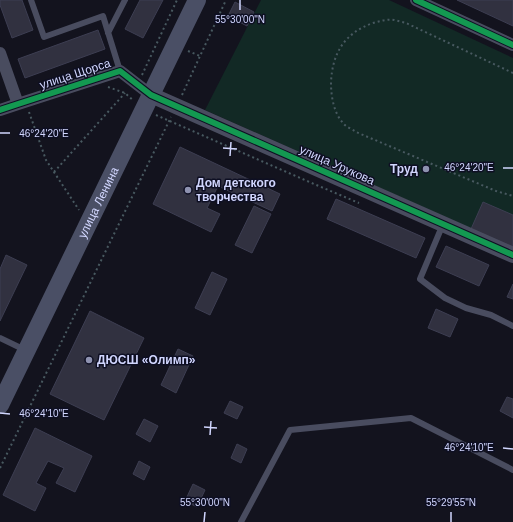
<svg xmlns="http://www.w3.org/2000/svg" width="513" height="522" font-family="Helvetica,sans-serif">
<rect width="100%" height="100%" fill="#13131e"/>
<path fill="#122925" d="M261 0H389L513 58V247L205 110Z"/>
<path fill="#313140" stroke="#3d3e52" d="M0 0H22L33 30 12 38 0 5Z
M140 0H163L143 38 125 29Z
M457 0H513V26Z
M235 2 254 12 247 26 228 16Z
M98 30 105 49 25 78 18 59Z
M180 147 280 194 272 211 218 186 207 208 220 214 211 232 153 204Z
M336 199 425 238 416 258 327 219Z
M483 202 513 215V247L471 229Z
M254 206 271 214 252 253 235 245Z
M446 246 489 265 479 286 436 267Z
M6 255 27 265 0 321V269Z
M212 272 227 279 210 315 195 308Z
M513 284V299L507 297Z
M436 309 458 319 450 337 428 328Z
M90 311 144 338 104 420 50 394Z
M178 349 193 356 176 393 161 385Z
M507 397 513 399V418L500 411Z
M230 401 243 407 237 419 224 413Z
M144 419 158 426 150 442 136 434Z
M35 428 92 456 75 492 56 483 64 468 48 461 36 483 46 488 35 511 3 495Z
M237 444 247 449 241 463 231 458Z
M139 461 150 467 144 480 133 474Z
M193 484 205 490 197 507 185 501Z"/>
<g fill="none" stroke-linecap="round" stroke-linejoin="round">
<path stroke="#485960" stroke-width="2" stroke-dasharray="2 3" stroke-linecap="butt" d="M188 51 200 56
M513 73 406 23C402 22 398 21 394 20 387 19 380 21 373 23 344 33 332 54 331 83 331 97 334 113 343 123 346 127 352 129 356 132L496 191 513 196
M142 75 177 0
M108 87 125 93 134 101
M182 95 226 0
M29 112 46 160 79 210
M156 115 314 184 359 203
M54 172 125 93
M0 468 171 117"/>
<path stroke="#494c5f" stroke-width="6" d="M31 0 44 37 103 16 120 71
M108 33 125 0
M443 224 420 279 445 298 466 308 491 315 513 326
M0 338 25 350
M241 522 290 430 411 418 513 470"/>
<path stroke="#494c5f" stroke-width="12" d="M416 0 513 45
M0 53 18 104
M0 110 18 104 120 71 151 95"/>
<path stroke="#494c5f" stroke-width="16" d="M151 95 513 255"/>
<path stroke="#4a4f65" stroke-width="18" id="s1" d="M0 405 197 0"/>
<g stroke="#0e0f23" stroke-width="8">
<path id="cycleway" d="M416 0 513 45
M0 110 18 104 120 71 151 95 513 255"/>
</g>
<use href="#cycleway" stroke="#139951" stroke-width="6"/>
</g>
<path fill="none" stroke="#d1d6fe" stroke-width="1.5" d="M240 10V0M0 133H10M223 148 237 149M230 156 231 142M503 168H513M0 413 10 414M204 427 217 428M210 435 211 421M503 448 513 449M204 522 205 512M451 522V512"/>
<g fill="#8e92b0" stroke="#0e0f23" stroke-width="1.5">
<circle cx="426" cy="169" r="4"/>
<circle cx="188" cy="190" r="4"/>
<circle cx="89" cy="360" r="4"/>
</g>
<g text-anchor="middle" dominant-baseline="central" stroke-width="3" stroke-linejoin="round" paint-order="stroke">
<g font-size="12" fill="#d1d6fe" stroke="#0e0f23">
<text transform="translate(75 74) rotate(-18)">улица Щорса</text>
<text transform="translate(337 165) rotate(24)">улица Урукова</text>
<text stroke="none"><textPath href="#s1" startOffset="225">улица Ленина</textPath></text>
</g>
<g font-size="12" font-weight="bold" fill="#d1d6fe" stroke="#0e0f23" text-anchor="start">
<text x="418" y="169" text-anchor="end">Труд</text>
<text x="196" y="183">Дом детского<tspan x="196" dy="14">творчества</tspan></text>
<text x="97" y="360">ДЮСШ «Олимп»</text>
</g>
</g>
<g font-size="10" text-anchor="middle" fill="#d1d6fe" stroke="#0e0f23" stroke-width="3" stroke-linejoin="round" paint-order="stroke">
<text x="240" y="23">55°30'00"N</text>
<text x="44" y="137">46°24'20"E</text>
<text x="469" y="171">46°24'20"E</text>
<text x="44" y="417">46°24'10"E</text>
<text x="469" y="451">46°24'10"E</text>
<text x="205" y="506">55°30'00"N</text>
<text x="451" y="506">55°29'55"N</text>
</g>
</svg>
